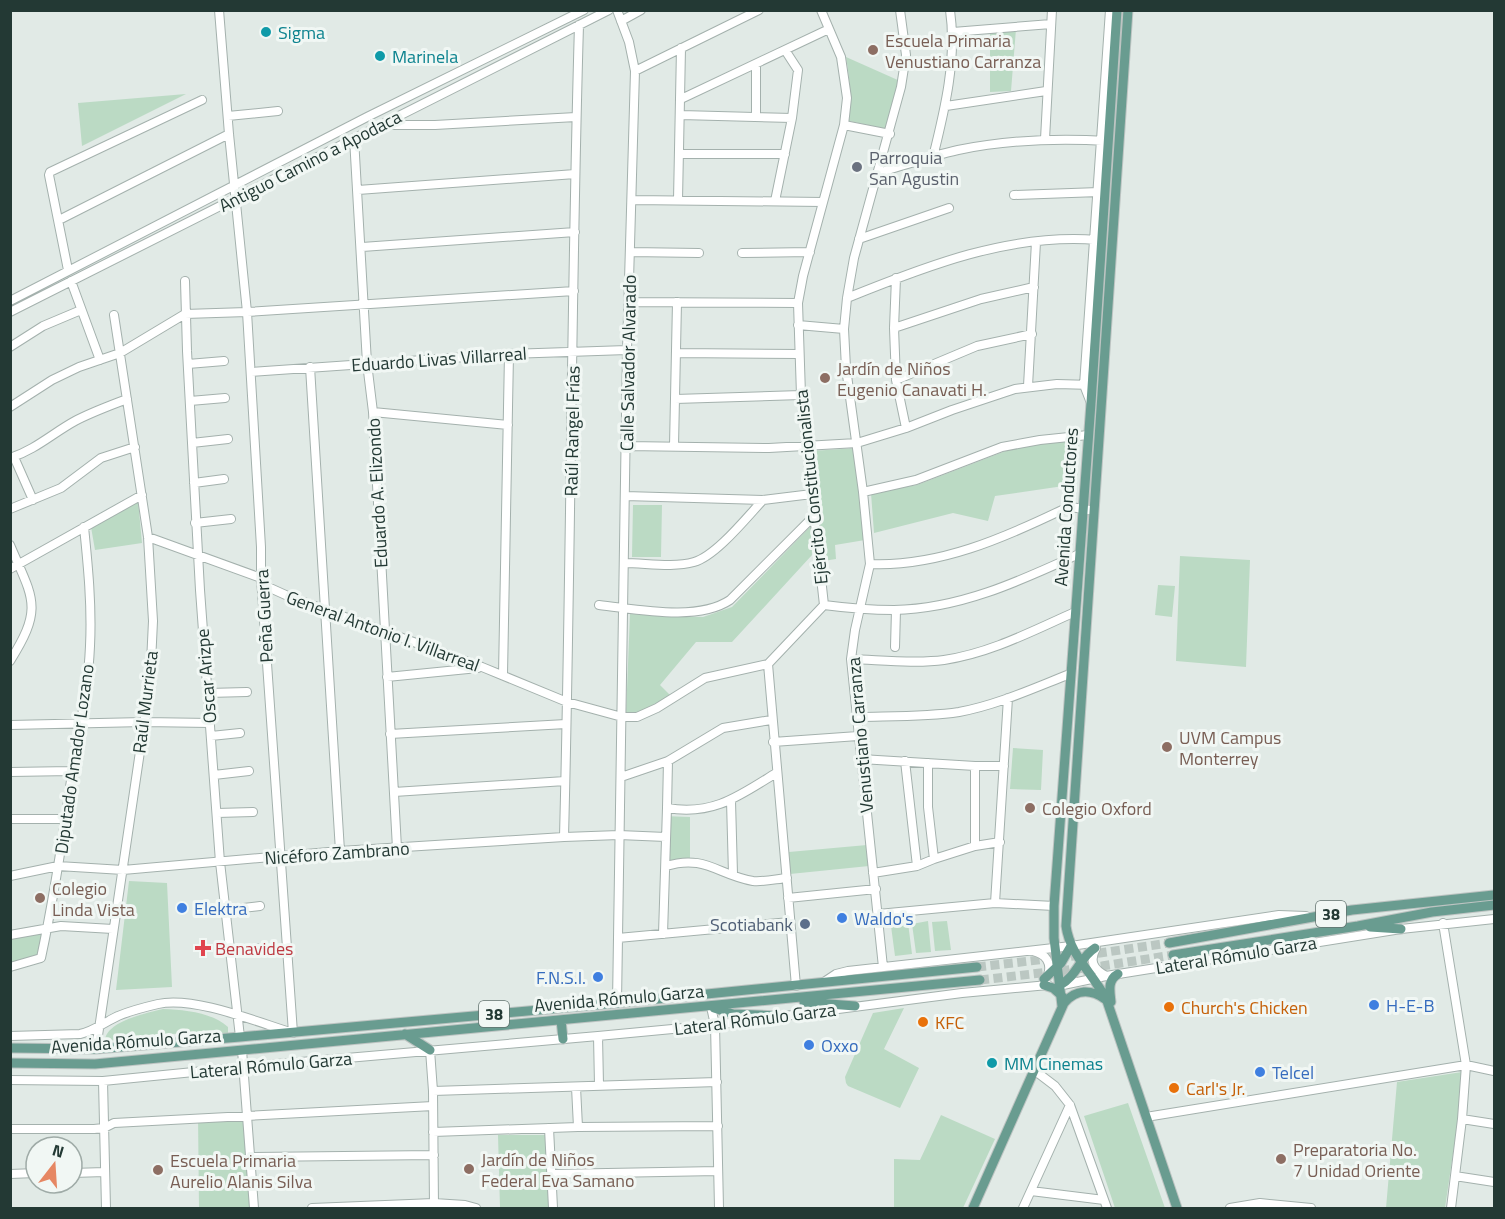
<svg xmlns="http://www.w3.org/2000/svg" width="1505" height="1219" font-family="'Titillium Web',sans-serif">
<rect width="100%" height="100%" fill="#e1eae6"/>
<path fill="#bbdac4" d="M1016 29 1011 91 990 92V32Z
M846 57 900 81 887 129 849 121C851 99 850 79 846 57Z
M186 94 82 146 78 103Z
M1079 439 1077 484 995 496 988 521 953 513 874 533 871 493 917 485 1024 444Z
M857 448 865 540 835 545 836 559 823 561 811 451Z
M138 500 142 543 95 550 91 527Z
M633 505H662L661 557H632Z
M811 526 812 555 732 642H696L660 685 670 695 643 711 626 715 630 614 703 617 732 607Z
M1180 556 1250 560 1246 667 1176 661Z
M1158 585 1175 586 1172 617 1155 615Z
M1013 748 1043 750 1041 790 1010 789Z
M663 816 690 817V859L662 861Z
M867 845 869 866 790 874 789 852Z
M129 881 167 883 172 987 116 990Z
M928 921 931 952 916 953 912 924Z
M947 921 951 950 935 951 932 922Z
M908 923 912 954 895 956 891 926Z
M44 930 40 958 11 965 10 937Z
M904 1008 884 1049 919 1068 900 1108 848 1086 846 1083 845 1077 873 1013Z
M163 1009C185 1010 211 1012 228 1027V1033L196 1036 188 1033 140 1036 133 1041 105 1040C107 1021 147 1013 163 1009Z
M1462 1072 1464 1079 1445 1208H1386L1397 1082Z
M1128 1103 1165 1208H1115L1084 1116Z
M245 1112 252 1208H199L198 1115Z
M941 1115 995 1139 963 1208H894V1159L920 1160Z
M498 1135H548L549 1208H500Z"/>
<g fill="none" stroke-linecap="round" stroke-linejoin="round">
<path stroke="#bbc7c2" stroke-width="9" stroke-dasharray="9 4.5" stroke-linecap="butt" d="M977 967 1100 953 1169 943
M980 980 1102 966 1173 955"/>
<g stroke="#a4b1ad" stroke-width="10">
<path id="minor" d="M621 21 641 10
M953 32 1051 24
M756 64V117
M635 71 759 10
M681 99 829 29
M946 106 1046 91
M681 115 792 118
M228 116 278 111
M383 125H435L576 117
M844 125 890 134
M354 138 367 363 373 412 397 848
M1045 139 1052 10
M679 154H785
M933 157C945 109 957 59 950 10
M878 173C905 165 931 156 958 150 1007 140 1057 138 1107 141
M358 190 575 174
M1014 195 1099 192
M632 200 823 202
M678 200 681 48
M775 201 792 118 798 70 785 50
M59 220 229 134
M859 239 949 208
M362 247 575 232
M630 252 699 253
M742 253 810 252
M68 270 49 175 50 172 202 100
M896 278 894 328 896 380 906 428
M71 281 100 360
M185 281 187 351 200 590 220 862 240 1037
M847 298C926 266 1010 233 1097 240
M10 301 367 117 584 10
M629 302 798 303
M10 312 609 10
M798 325 844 329
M894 328 981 299 1034 287
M10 347 43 326 81 310
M676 353 799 354
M188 364 224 361
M310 367 340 851
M251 372 509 354 627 350
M896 380 977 346 1032 334
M1028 386 1036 242
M675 399 801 395
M190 401 225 398
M1091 403 1084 385 1110 10
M10 407 52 380 79 367 120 353 185 314 247 312 574 291
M373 412 508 425
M192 443 228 439
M627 446 769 448 857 443 906 428 952 410 1015 389 1057 384 1092 385
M674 446 677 302
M14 457 33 500
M10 458C35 450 53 433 75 421 92 412 109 406 127 399
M194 483 224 479
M863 492 916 480 1002 447 1040 440 1088 435
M625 496 763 500 812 494
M10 509 61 488 101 458 135 447
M195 523 231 519
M148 537 261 578 268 587 290 597 482 667 567 702 622 717H637L657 708 705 678 768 664
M10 545C33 599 44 607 10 661
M624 563C646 563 673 568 694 562 716 556 747 517 763 500
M870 564C938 567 1004 538 1064 509L1071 507 1089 510
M10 569 142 495
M599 605C637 609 697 622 730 600L814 516
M824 605C847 608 870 610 894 610 960 609 1020 581 1079 554
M895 647 896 610
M851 659C881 660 915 664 944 660 991 653 1032 631 1075 612
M503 675 509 354
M387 677 478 668
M208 693 247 692
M857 717C891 716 926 717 959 712 997 705 1034 688 1070 674
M10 725 144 722 210 723
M390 734 566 724
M211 736 240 733
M773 742 858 736
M861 759 975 766H1004
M668 761 667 808C713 816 739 796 776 773
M905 761 917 866
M928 763V807L934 859
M10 772 72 771
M214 775 249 771
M621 777 668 761 723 728 771 720
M394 792 565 781
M731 801 733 874
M217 813 253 812
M10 819H65
M564 837C571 567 571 296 579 25
M975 846V766
M666 866C705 854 718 875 753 881 764 882 776 879 787 878
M873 873 917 866 934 859 975 846 1000 842
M10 876 58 866 123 870 340 851 564 837 619 835 666 837
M788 898 876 889
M995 903 1008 698
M226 910 260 906
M878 914 995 903 1054 906
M1443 923 1466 1065 1462 1119 1451 1208
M663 934 667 808
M10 935 61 926 113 929
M618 938 790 922
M1096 948C1089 961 1093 969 1106 976
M230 951 262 948
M1033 951C1046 954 1052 963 1048 975
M10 967 41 958C53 902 62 844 70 787 77 739 88 694 90 646 92 606 88 566 84 527
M883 967 851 659 855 630 870 564 863 492 846 368 844 329 847 298 854 258 901 87 906 55 900 10
M824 982 836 974 848 971 1071 946 1279 915 1306 916
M1063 985 1106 976 1401 929 1494 919
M796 986 768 664 824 605 801 395 798 303 803 276 844 125 847 98 841 57 821 10
M617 1003 627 350 635 71 629 42 617 10
M711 1007 715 1025 719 1208
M10 1036 80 1034C94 1031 105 1022 118 1016 130 1011 145 1007 158 1004 194 996 257 1022 293 1033L261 578V547L247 312 229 134 219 10
M598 1036 599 1085
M96 1049 150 684 153 621 148 537 114 315
M242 1050 254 1208
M430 1050 433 1091 434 1208
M1034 1070 1055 1086 1070 1105 1107 1208
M10 1080 103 1081 244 1067 598 1036 715 1025 962 993 1048 985
M103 1081 106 1208
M576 1087 578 1127
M433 1091 717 1082
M1146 1117 1466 1065 1494 1071
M1462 1119 1494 1124
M549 1128 553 1208
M10 1129H94L104 1128 114 1123 433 1106
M433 1132 578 1127 718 1126
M251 1157 434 1155
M72 1173 105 1172
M10 1174 36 1173
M552 1174 718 1171
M1455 1176 1494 1182
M1031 1191 1104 1200
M312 1208 434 1203 465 1205 476 1208
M1023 1208 1070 1105
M1230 1208 1260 1203 1311 1208"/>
</g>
<g stroke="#bdc4c2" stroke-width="11">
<path id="major" d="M1128 10 1066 926C1070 956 1094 974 1107 1001L1177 1208
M1370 927 1401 929
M1169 943 1352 910 1494 895
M1173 955 1358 926 1432 912 1494 905
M1044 979 1061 963 1071 946
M1044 985 1053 988 1062 996
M1060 985C1077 976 1080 957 1095 948
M804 1002 855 1006
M1111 1002C1110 992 1107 980 1118 974
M1062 1006 1054 938V906L1091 403 1117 10
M714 1008 733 1014 779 1016
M561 1020 563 1039
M405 1034 430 1050
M10 1048 96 1049 240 1037 617 1003 977 967
M10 1063 95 1064 980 980
M973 1208 1064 1003C1076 989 1091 989 1105 999"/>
</g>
<use href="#minor" stroke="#fff" stroke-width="8"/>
<use href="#major" stroke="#699c90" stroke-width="9"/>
</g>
<g fill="#0f9aa8" stroke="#f1f7f4" stroke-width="2">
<circle cx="266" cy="32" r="6"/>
<circle cx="380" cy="56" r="6"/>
<circle cx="992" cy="1063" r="6"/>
</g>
<g fill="#8d6e63" stroke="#f1f7f4" stroke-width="2">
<circle cx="873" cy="50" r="6"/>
<circle cx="825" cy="378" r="6"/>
<circle cx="1167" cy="747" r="6"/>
<circle cx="1030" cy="808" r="6"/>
<circle cx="40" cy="898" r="6"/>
<circle cx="1281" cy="1159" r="6"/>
<circle cx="469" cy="1169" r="6"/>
<circle cx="158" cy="1170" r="6"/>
</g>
<circle fill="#6b7280" stroke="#f1f7f4" stroke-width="2" cx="857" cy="167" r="6"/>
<g fill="#3f7fe0" stroke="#f1f7f4" stroke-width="2">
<circle cx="182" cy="908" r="6"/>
<circle cx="842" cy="918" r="6"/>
<circle cx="598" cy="977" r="6"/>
<circle cx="1374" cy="1005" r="6"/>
<circle cx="809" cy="1045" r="6"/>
<circle cx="1260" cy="1072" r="6"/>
</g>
<circle fill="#5c6f8a" stroke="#f1f7f4" stroke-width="2" cx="805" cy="924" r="6"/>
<path fill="#e0444e" stroke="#f1f7f4" stroke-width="2" d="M200 939h6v6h6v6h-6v6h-6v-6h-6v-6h6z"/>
<g fill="#e8710a" stroke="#f1f7f4" stroke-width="2">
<circle cx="1169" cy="1007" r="6"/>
<circle cx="923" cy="1022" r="6"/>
<circle cx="1174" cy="1088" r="6"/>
</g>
<g text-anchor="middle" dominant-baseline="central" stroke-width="6" stroke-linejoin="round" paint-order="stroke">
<g fill="#f1f7f4" stroke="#61726e" stroke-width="1.5">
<rect x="1316" y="901" width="30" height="26" rx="4.5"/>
<rect x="479" y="1001" width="30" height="26" rx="4.5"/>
</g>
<g font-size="16" font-weight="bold" fill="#233934">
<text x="1331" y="914">38</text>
<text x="494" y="1014">38</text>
</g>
<g font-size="18" fill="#0d838f" stroke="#f1f7f4" text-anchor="start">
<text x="278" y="32">Sigma</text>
<text x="392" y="56">Marinela</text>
<text x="1004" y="1063">MM Cinemas</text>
</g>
<g font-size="18" fill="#785e54" stroke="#f1f7f4" text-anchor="start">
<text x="885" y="40">Escuela Primaria<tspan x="885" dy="21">Venustiano Carranza</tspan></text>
<text x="837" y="368">Jardín de Niños<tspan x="837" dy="21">Eugenio Canavati H.</tspan></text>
<text x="1179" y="737">UVM Campus<tspan x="1179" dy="21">Monterrey</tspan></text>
<text x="1042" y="808">Colegio Oxford</text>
<text x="52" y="888">Colegio<tspan x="52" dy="21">Linda Vista</tspan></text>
<text x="1293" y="1149">Preparatoria No.<tspan x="1293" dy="21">7 Unidad Oriente</tspan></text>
<text x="481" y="1159">Jardín de Niños<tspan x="481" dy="21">Federal Eva Samano</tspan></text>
<text x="170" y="1160">Escuela Primaria<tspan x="170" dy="21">Aurelio Alanis Silva</tspan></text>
</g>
<g font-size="18" fill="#5b616d" stroke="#f1f7f4" text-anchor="start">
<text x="869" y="157">Parroquia<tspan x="869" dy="21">San Agustin</tspan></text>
</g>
<g font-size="18" fill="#233934" stroke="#f1f7f4">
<text transform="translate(310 161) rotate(-27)">Antiguo Camino a Apodaca</text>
<text transform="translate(439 359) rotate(-4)">Eduardo Livas Villarreal</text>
<text transform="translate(628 363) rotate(-89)">Calle Salvador Alvarado</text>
<text transform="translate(572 431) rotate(-89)">Raúl Rangel Frías</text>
<text transform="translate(811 487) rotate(-96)">Ejército Constitucionalista</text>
<text transform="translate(377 493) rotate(-93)">Eduardo A. Elizondo</text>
<text transform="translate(1066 507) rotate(-86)">Avenida Conductores</text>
<text transform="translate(264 616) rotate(-93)">Peña Guerra</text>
<text transform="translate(383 631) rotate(20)">General Antonio I. Villarreal</text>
<text transform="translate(206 676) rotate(-95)">Oscar Arizpe</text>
<text transform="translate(145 702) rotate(-83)">Raúl Murrieta</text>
<text transform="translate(860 735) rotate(-95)">Venustiano Carranza</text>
<text transform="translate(74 759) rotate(-82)">Diputado Amador Lozano</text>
<text transform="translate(337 853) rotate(-4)">Nicéforo Zambrano</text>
<text transform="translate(1236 955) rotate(-9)">Lateral Rómulo Garza</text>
<text transform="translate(619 998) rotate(-5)">Avenida Rómulo Garza</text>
<text transform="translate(755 1019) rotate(-7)">Lateral Rómulo Garza</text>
<text transform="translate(136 1041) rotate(-4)">Avenida Rómulo Garza</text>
<text transform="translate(271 1065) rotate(-5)">Lateral Rómulo Garza</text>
</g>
<g font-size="18" fill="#366cbe" stroke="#f1f7f4" text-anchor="start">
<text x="194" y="908">Elektra</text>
<text x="854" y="918">Waldo's</text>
<text x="586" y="977" text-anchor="end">F.N.S.I.</text>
<text x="1386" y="1005">H-E-B</text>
<text x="821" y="1045">Oxxo</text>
<text x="1272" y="1072">Telcel</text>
</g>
<g font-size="18" fill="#4e5e75" stroke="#f1f7f4" text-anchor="end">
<text x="793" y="924">Scotiabank</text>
</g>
<g font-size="18" fill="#be3a42" stroke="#f1f7f4" text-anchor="start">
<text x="215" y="948">Benavides</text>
</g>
<g font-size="18" fill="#c56008" stroke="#f1f7f4" text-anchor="start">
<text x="1181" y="1007">Church's Chicken</text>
<text x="935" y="1022">KFC</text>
<text x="1186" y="1088">Carl's Jr.</text>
</g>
</g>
<rect width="1505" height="1219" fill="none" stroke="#233934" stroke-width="24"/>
<g transform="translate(54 1165) rotate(17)"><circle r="28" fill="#f1f7f4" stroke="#9faba7" stroke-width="1.5"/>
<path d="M0-4.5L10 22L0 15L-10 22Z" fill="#e68763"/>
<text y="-9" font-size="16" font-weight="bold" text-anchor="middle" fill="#233934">N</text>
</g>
</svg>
